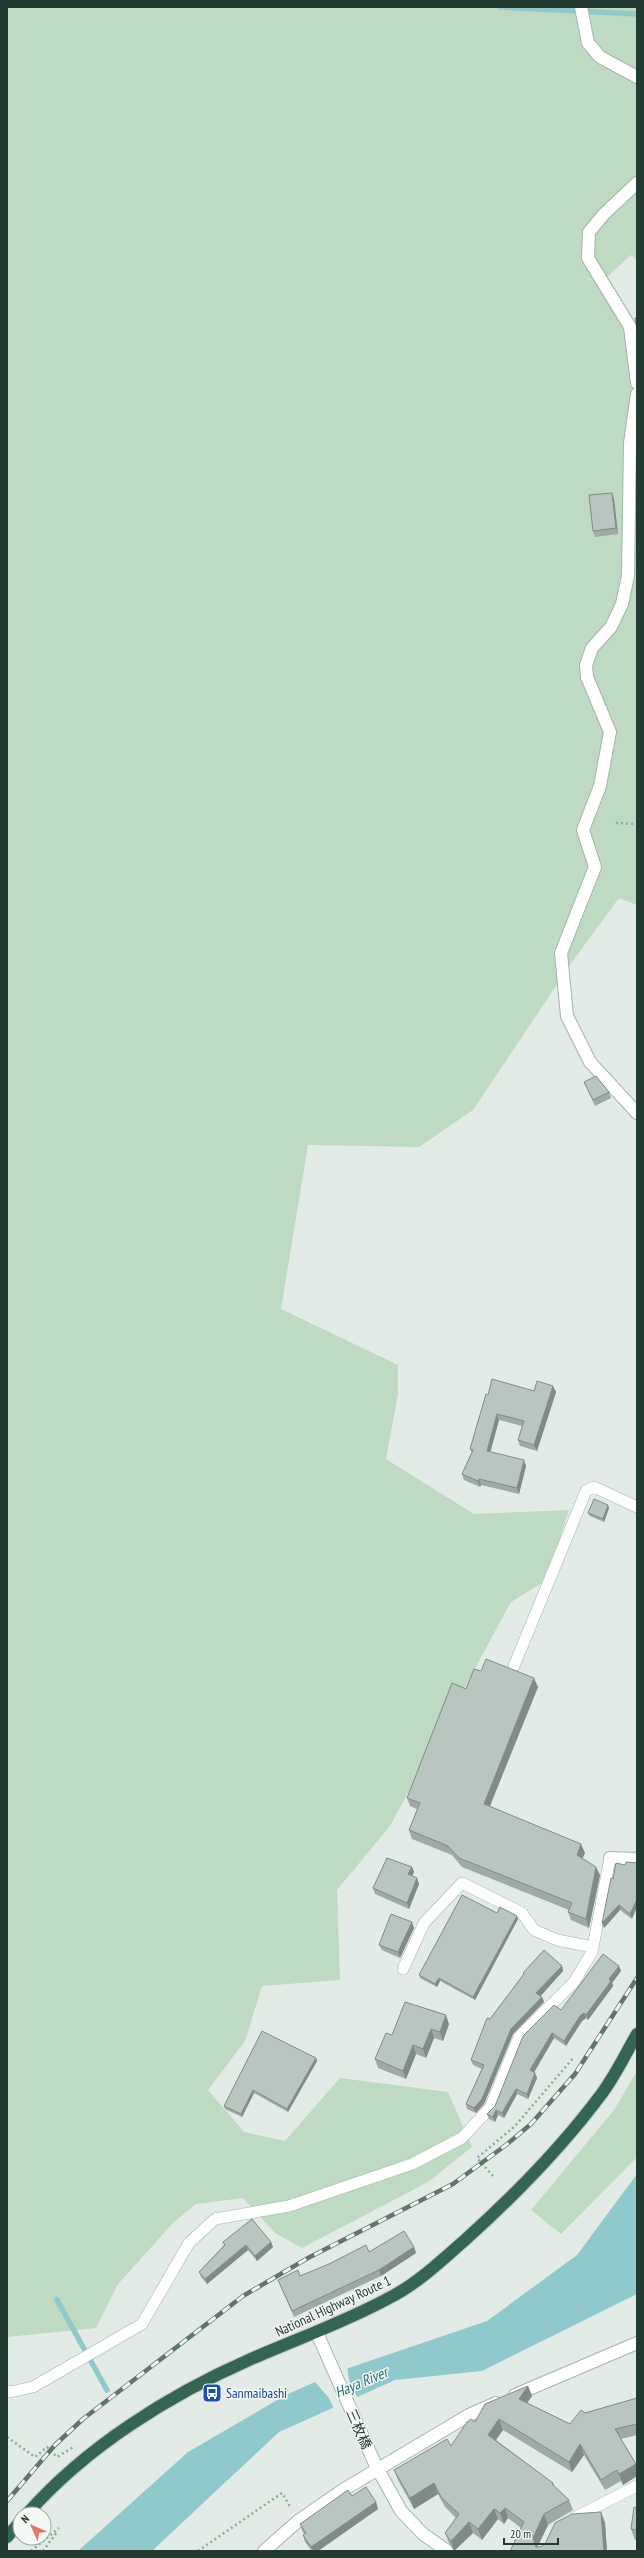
<svg xmlns="http://www.w3.org/2000/svg" width="644" height="2558" font-family="'PT Sans Narrow','Noto Sans JP',sans-serif">
<rect width="100%" height="100%" fill="#e3ebe6"/>
<path fill="#bedac2" d="M7 7H637V260L631 255 607 277 637 348V905L619 898 572 962 473 1110 419 1147 308 1145 281 1309 398 1365V1394L386 1459 474 1514 569 1510 547 1580 511 1602 390 1826 337 1890 340 1980 262 1986 245 2041 208 2090 244 2132 285 2141 340 2078 448 2092 472 2147 428 2182 302 2248 275 2233 243 2198 196 2204 174 2222 118 2284 96 2328 7 2337Z
M637 2071V2157L561 2234 531 2210 614 2110Z"/>
<path fill="#90c9cb" d="M637 2174V2294L482 2371 395 2380 279 2432 152 2551H78L188 2452 286 2395 337 2372 487 2321 577 2255Z"/>
<path fill="#e3ebe6" d="M347 2367 349 2380 358 2399 334 2409 329 2398 314 2381Z"/>
<g fill="none" stroke-linecap="round" stroke-linejoin="round">
<path stroke="#90c9cb" stroke-width="5.5" d="M500 7 637 14
M57 2300 107 2390"/>
<g stroke="#a6b3ac" stroke-width="12">
<path id="lane" d="M514 1666 586 1491 594 1487 637 1507
M403 1969 424 1923 462 1883 522 1913 534 1930 557 1940 593 1947
M7 2391 10 2392 33 2387 142 2324 189 2243 215 2219 289 2206 412 2164 462 2138 490 2108 519 2037 574 1982 592 1952 610 1858
M570 2520 637 2486"/>
</g>
<g stroke="#a6b3ac" stroke-width="14">
<path id="street" d="M581 7 588 43 600 57 637 77
M637 183 604 214 589 232 588 258 630 327 637 383
M637 394 630 443 628 576 622 604 611 627 592 648 586 665 587 677 610 732 600 786 583 830 595 867 561 953 567 1016 590 1062 637 1113
M610 1858 637 1859
M515 2395 637 2343
M264 2551 298 2521 343 2490 469 2415 496 2403"/>
</g>
<g stroke="#a2b6ad" stroke-width="14">
<path id="secondary" d="M317 2333 375 2464 401 2511 423 2534 447 2551"/>
</g>
<g stroke="#c2c8c6" stroke-width="14">
<path id="highway" d="M27 2514C86 2447 169 2395 251 2359 297 2339 345 2322 389 2298 417 2284 441 2261 465 2240 514 2196 563 2146 603 2092 616 2074 626 2053 637 2034
M7 2537 20 2522"/>
</g>
<path stroke="#86ac9b" stroke-width="2.5" stroke-dasharray="2 3" stroke-linecap="butt" d="M616 823 637 824
M493 2176 477 2158 515 2126 574 2057
M7 2437 35 2457 47 2447 57 2457 75 2446
M31 2551 59 2528
M43 2551 57 2532
M198 2551 282 2493 291 2508"/>
<use href="#lane" stroke="#fff" stroke-width="11"/>
<use href="#street" stroke="#fff" stroke-width="12"/>
<use href="#secondary" stroke="#fff" stroke-width="12"/>
<use href="#highway" stroke="#336454" stroke-width="12"/>
<g stroke="#5f766d" stroke-width="4.5">
<path id="rail" d="M7 2501 55 2445 83 2419 243 2296 308 2258 453 2184 506 2145 531 2124 575 2074 637 1978"/>
</g>
<use href="#rail" stroke="#f3f8f5" stroke-width="3" stroke-dasharray="9" stroke-linecap="butt"/>
</g>
<path fill="#9eaaa4" d="M612 493 614 499 618 534 595 537 593 531Z
M584 1082 609 1092 611 1098 595 1106Z
M553 1386 556 1392 537 1451 520 1446 518 1440 522 1426 499 1420 490 1452 526 1466 519 1494 481 1485 480 1487 464 1480 462 1474 472 1453 470 1449 488 1395 534 1391Z
M609 1508 604 1522 590 1516 588 1513Z
M481 1671 538 1687 490 1806 585 1853 582 1858 600 1875 589 1928 571 1920 568 1912 569 1910 462 1867 452 1855 412 1839 409 1830 417 1809 410 1806 407 1798 466 1689Z
M616 1863 632 1919 620 1910 604 1928 602 1923 613 1879Z
M412 1867 414 1872 412 1876 419 1884 409 1909 375 1894 373 1888Z
M497 1913 518 1919 475 2000 440 1981 437 1987 420 1978 419 1975Z
M414 1928 400 1958 382 1950 379 1945Z
M562 1966 563 1971 540 1996 542 1997 544 2002 513 2034 484 2104 476 2113 467 2109 466 2104 482 2069 473 2065 471 2060 490 2019 523 1975V1973Z
M621 1971 612 1983 613 1986 588 2020 586 2018 582 2021 566 2046 554 2038 534 2072 535 2073 537 2078 528 2099 517 2094 504 2118 498 2115 495 2122 489 2119 487 2114 495 2106 561 2010Z
M449 2024 443 2041 434 2038 426 2058 416 2054 406 2079 378 2068 375 2059 392 2035Z
M316 2058 317 2061 288 2112 254 2093 242 2117 225 2109 224 2106Z
M223 2242H271L273 2247 257 2261 248 2250 207 2284 201 2277 199 2272 224 2245Z
M414 2247 416 2253 381 2276 294 2317 278 2280 300 2276 369 2252Z
M528 2386 532 2396 527 2403 570 2424 585 2413 637 2398V2435L621 2439 636 2464 637 2467V2476L623 2485 621 2481 605 2490 584 2455 572 2472 503 2430 496 2440 553 2483 555 2487 569 2500 573 2510 548 2525 537 2547H540L601 2512 605 2523 607 2551H510L521 2528 508 2518 504 2524 498 2519 482 2540 473 2533 454 2551 449 2543 445 2533 456 2518 445 2507 438 2494 414 2509 398 2480 394 2470 451 2446 475 2422Z
M352 2496 376 2502 378 2509 318 2551H312L305 2542 303 2535 304 2534 302 2530 300 2524Z
M637 2508V2540H635L631 2529Z"/>
<path fill="#818b86" d="M612 493 614 499 618 534 616 528Z
M553 1386 556 1392 537 1451 534 1445Z
M497 1414 499 1420 489 1457 487 1451Z
M524 1460 526 1466 519 1494 517 1488Z
M479 1479 481 1485 480 1487 478 1481Z
M608 1505 609 1508 604 1522 603 1519Z
M534 1678 538 1687 487 1813 484 1804Z
M581 1844 585 1853 580 1864 577 1855Z
M412 1867 414 1872 410 1880 408 1874Z
M596 1867 600 1875 589 1928 586 1919Z
M417 1878 419 1884 409 1909 407 1903Z
M637 1899V1907L632 1919 630 1914Z
M619 1905 620 1910 604 1928 602 1923Z
M517 1916 518 1919 475 2000 473 1997Z
M412 1922 414 1928 400 1958 398 1952Z
M562 1966 563 1971 538 1999 536 1993Z
M619 1966 621 1971 612 1983 613 1986 588 2020 586 2015 609 1979Z
M439 1978 440 1981 437 1987 435 1984Z
M542 1997 544 2002 513 2034 484 2104 476 2113 474 2108 511 2029Z
M584 2013 586 2018 582 2021 566 2046 564 2041 580 2016Z
M446 2015 449 2024 443 2041 440 2032Z
M431 2029 434 2038 426 2058 423 2049Z
M552 2033 554 2038 532 2076 530 2070Z
M413 2045 416 2054 406 2079 403 2071Z
M316 2058 317 2061 288 2112 287 2109Z
M535 2073 537 2078 528 2099 527 2094Z
M516 2089 517 2094 504 2118 502 2113Z
M253 2090 254 2093 242 2117 241 2114Z
M496 2110 498 2115 495 2122 493 2117Z
M271 2242 273 2247 257 2261 255 2256Z
M246 2245 248 2250 207 2284 205 2279Z
M414 2247 416 2253 381 2276 379 2270Z
M528 2386 532 2396 523 2409 519 2399Z
M499 2419 503 2430 492 2445 488 2435Z
M580 2444 584 2455 572 2472 569 2462Z
M636 2464 637 2467V2476L623 2485 619 2474Z
M434 2483 438 2494 414 2509 410 2498Z
M376 2502 378 2509 318 2551H313L311 2547Z
M505 2508 508 2518 504 2524 500 2513Z
M494 2509 498 2519 482 2540 478 2529Z
M601 2512 605 2523 607 2551H604Z
M544 2514 548 2525 537 2548 533 2538Z
M469 2522 473 2533 454 2551 451 2541Z"/>
<path fill="#b8c6bf" stroke="#818b86" d="M635 318H637V328Z
M612 493 616 528 593 531 589 495Z
M596 1076 609 1092 593 1100 584 1082Z
M492 1379 534 1391 537 1381 553 1386 534 1445 518 1440 524 1421 497 1414 487 1451 524 1460 517 1488 479 1479 478 1481 462 1474 473 1450 470 1449 486 1394 488 1395Z
M594 1499 608 1505 603 1519 588 1513Z
M486 1659 534 1678 484 1804 581 1844 577 1855 596 1867 586 1919 568 1912 572 1903 459 1858 448 1846 409 1830 420 1803 407 1798 452 1683 466 1689 474 1669 481 1671Z
M387 1858 412 1867 408 1874 417 1878 407 1903 373 1888Z
M626 1862 637 1863V1899L630 1914 619 1905 602 1923 611 1878 613 1879 616 1863 625 1865Z
M462 1895 497 1913 500 1907 517 1916 473 1997 439 1978 435 1984 419 1975Z
M391 1914 412 1922 398 1952 379 1945Z
M544 1950 562 1966 536 1993 542 1997 511 2029 482 2099 474 2108 466 2104 484 2065 471 2060 487 2018 490 2019 524 1974 523 1973Z
M603 1954 619 1966 609 1979 611 1981 586 2015 584 2013 580 2016 564 2041 552 2033 530 2070 535 2073 527 2094 516 2089 502 2113 496 2110 493 2117 487 2114 495 2106 523 2036 554 2005 561 2010Z
M405 2002 446 2015 440 2032 431 2029 423 2049 413 2045 403 2071 375 2059 386 2033 392 2035Z
M262 2031 316 2058 287 2109 253 2090 241 2114 224 2106Z
M252 2219 271 2242 255 2256 246 2245 205 2279 199 2272 225 2245 223 2242Z
M404 2231 414 2247 379 2270 292 2311 278 2280 298 2270 300 2276 329 2264 366 2245 369 2252Z
M528 2386 519 2399 570 2424 581 2410 585 2413 637 2398V2424L615 2429 636 2464 619 2474 617 2470 601 2480 580 2444 569 2462 499 2419 488 2435 553 2483 552 2484 569 2500 544 2514 533 2538 536 2547H540L545 2544 555 2523 572 2514 601 2512 604 2551H510L524 2522 505 2508 500 2513 494 2509 478 2529 469 2522 451 2541 445 2533 459 2514 441 2497 434 2483 410 2498 394 2470 447 2439 451 2446 467 2422 471 2419 475 2422 485 2404Z
M366 2487 376 2502 311 2547 303 2535 306 2533 300 2524 348 2490 352 2496Z
M634 2507 637 2508V2530L631 2529Z"/>
<defs>
<g id="bus-square" transform="scale(1)"><rect x="-9" y="-9" width="18" height="18" rx="4" fill="#1a4fb4" stroke="#f3f8f5"/><path d="M-5-6H5V4H4V6H2V4H-2V6H-4V4H-5ZM-3.5-4V0h7V-4ZM-3.5 1.2v1.5H-2V1.2ZM2 1.2v1.5H3.5V1.2Z" fill="#fff"/></g>
</defs>
<g fill-rule="evenodd">
<use href="#bus-square" x="212" y="2393"/>
</g>
<g text-anchor="middle" dominant-baseline="central" stroke-width="3" stroke-linejoin="round" paint-order="stroke">
<g font-size="14" fill="#243b32" stroke="#f3f8f5">
<text transform="translate(333 2306) rotate(-25)">National Highway Route 1</text>
<text transform="translate(359 2429) rotate(66)">三枚橋</text>
</g>
<g font-size="14" fill="#164399" stroke="#f3f8f5" text-anchor="start">
<text x="226" y="2393">Sanmaibashi</text>
</g>
<g font-size="15" font-style="italic" fill="#246d71" stroke="#f3f8f5">
<text transform="translate(361 2382) rotate(-23)">Haya River</text>
</g>
</g>
<rect width="644" height="2558" fill="none" stroke="#243b32" stroke-width="16"/>
<g transform="translate(32 2526) rotate(315)"><circle r="19" fill="#f3f8f5" stroke="#a0aca7"/>
<path d="M0-3L7 15L0 10L-7 15Z" fill="#e47768"/>
<text y="-6" font-size="11" font-weight="bold" text-anchor="middle" fill="#243b32">N</text>
</g>
<path d="M504 2538v6h54v-6" fill="none" stroke="#243b32" stroke-width="2"/>
<text x="510" y="2538" font-size="12" fill="#243b32" stroke="#f3f8f5" stroke-width="3" paint-order="stroke">20 m</text>
</svg>
